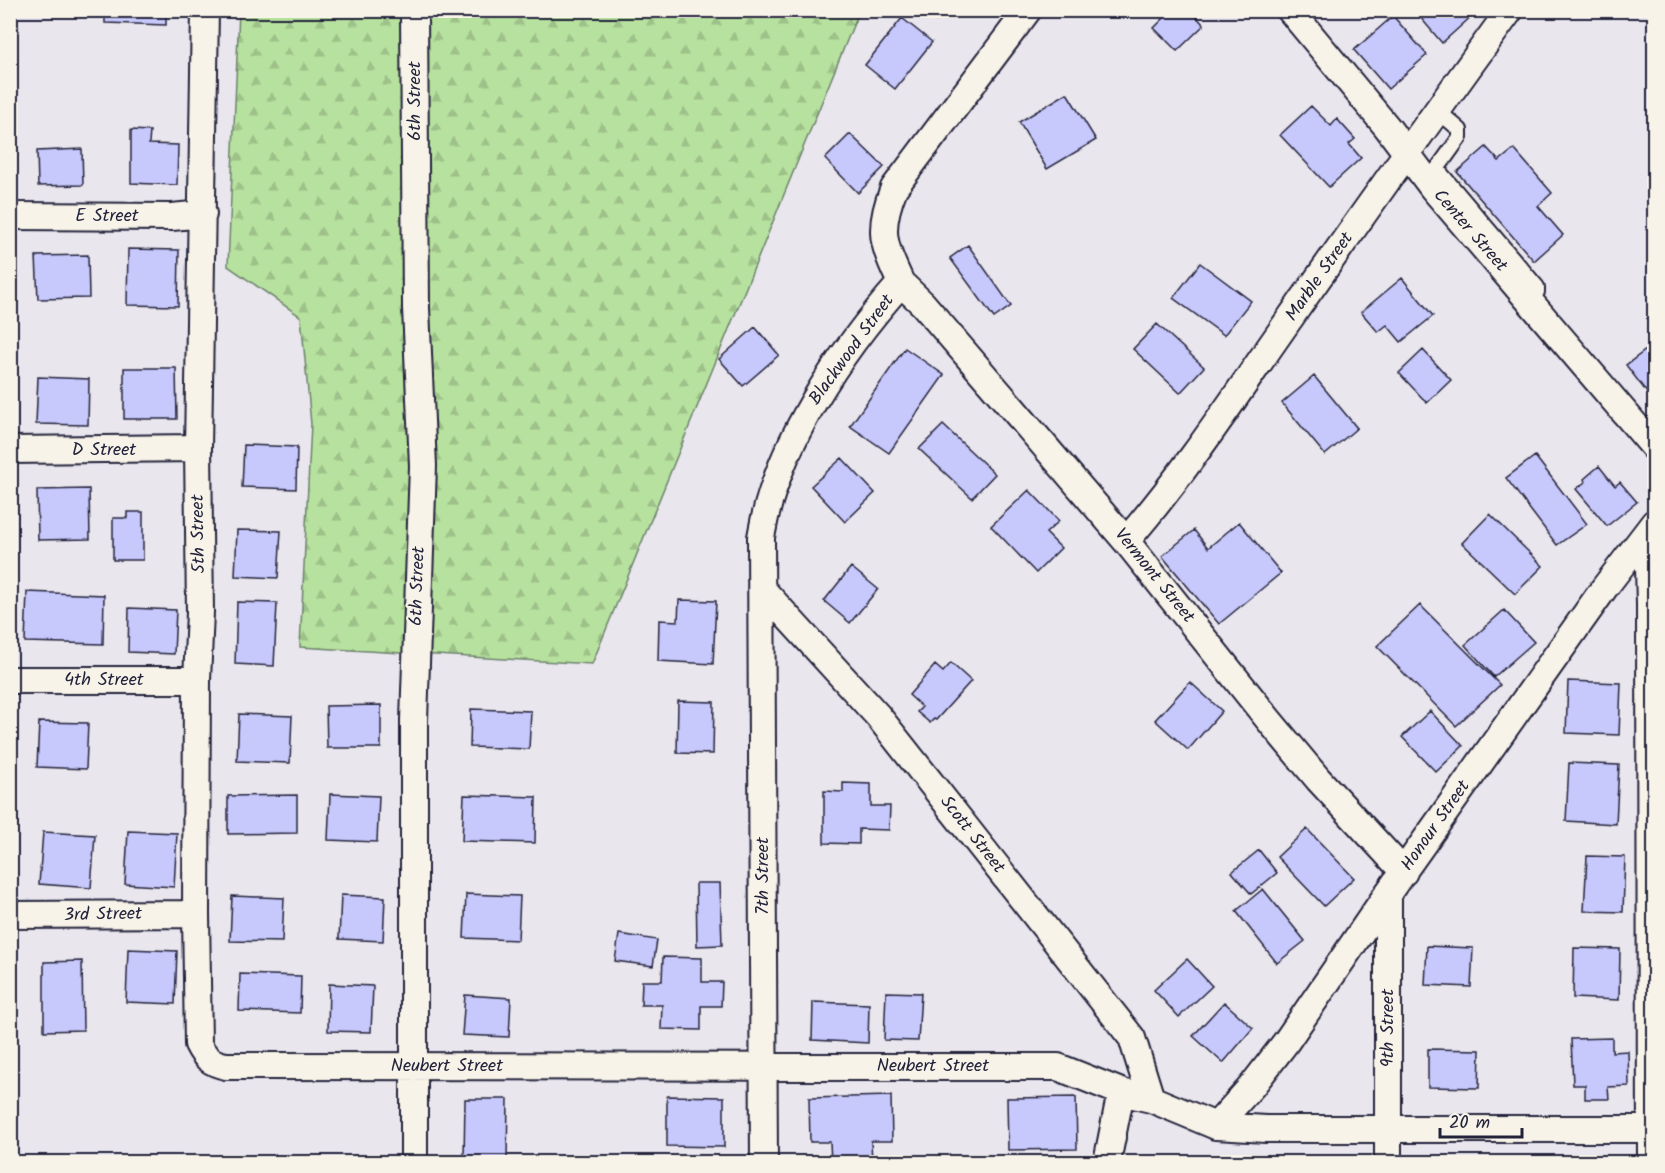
<svg xmlns="http://www.w3.org/2000/svg" width="1665" height="1173" font-family="Kalam,sans-serif">
<defs>
<pattern id="forest-firs" width="22" height="20" patternUnits="userSpaceOnUse" patternTransform="scale(1.5)"><rect width="22" height="20" fill="#b7e19e"/><path d="M5 1l3.5 6h-7zM16 11l3.5 6h-7z" fill="#9dc189"/></pattern>
</defs>
<rect width="100%" height="100%" fill="#e9e6ee"/>
<filter id="ink" filterUnits="userSpaceOnUse"><feTurbulence type="fractalNoise" baseFrequency=".0167" numOctaves="2"/><feDisplacementMap in="SourceGraphic" scale="12" xChannelSelector="R" yChannelSelector="G"/><feConvolveMatrix kernelMatrix="1 2 1 2 8 2 1 2 1" color-interpolation-filters="sRGB"/></filter>
<g filter="url(#ink)">
<path fill="url(#forest-firs)" stroke="#6c826c" stroke-width="1.5" d="M239 11H859L592 664 300 647 311 424 301 317 228 266Z"/>
<path fill="#c7c8fb" stroke="#22223b" stroke-width="1.5" d="M105 10H166V25L105 23Z
M924 10H944L936 21Z
M1172 10H1190L1204 25 1177 51 1154 28Z
M1414 10H1469L1473 15 1442 43Z
M1393 16 1427 55 1388 89 1354 50Z
M902 18 932 42 895 89 865 65Z
M1067 93 1096 140 1047 169 1019 122Z
M1311 106 1331 126 1337 119 1355 139 1349 144 1361 158 1329 187 1280 135Z
M131 130 150 131 149 144 178 145 177 185 131 183Z
M850 134 884 167 858 193 825 159Z
M1486 147 1499 161 1514 149 1552 193 1538 206 1563 235 1534 261 1457 172Z
M82 149 83 185 38 186 37 151Z
M968 245 1011 306 994 318 950 258Z
M128 249 179 250 178 306 127 305Z
M88 255 89 298 38 299 36 256Z
M1200 263 1251 301 1224 335 1173 298Z
M1402 278 1433 316 1401 342 1387 325 1378 332 1361 312Z
M1157 324 1204 367 1180 393 1133 349Z
M755 327 779 355 743 386 719 359Z
M1654 344V402L1626 365Z
M905 348 944 375 889 453 850 426Z
M1423 350 1451 380 1427 403 1399 373Z
M124 368H176L177 419H124Z
M1314 376 1357 428 1325 455 1282 403Z
M38 377 89 379 88 425 36 424Z
M943 425 995 474 972 498 919 449Z
M244 445 297 447 296 489 242 487Z
M1535 456 1587 524 1557 545 1506 478Z
M842 458 875 493 845 522 811 486Z
M1599 466 1615 486 1620 482 1637 502 1607 526 1576 489 1585 482 1584 479Z
M89 489 90 539 38 540 37 490Z
M1029 490 1059 521 1046 533 1061 548 1036 573 991 526Z
M127 512H143V560H113V518H127Z
M1490 514 1543 566 1515 594 1462 543Z
M1239 522 1281 573 1219 624 1162 556 1194 530 1208 548Z
M237 530 281 531 278 578 235 576Z
M851 567 878 589 850 623 824 601Z
M27 592 104 595 103 644 25 642Z
M679 600 716 601 713 664 658 661 659 620 678 621Z
M237 602 277 603 274 666 235 664Z
M1420 605 1500 685 1456 726 1377 646Z
M129 608 176 610 174 654 128 652Z
M1504 610 1534 642 1494 677 1465 645Z
M951 663 971 681 936 720 934 719 930 723 917 712 922 707 909 695 935 665 943 672Z
M1568 681 1621 683 1619 735 1566 733Z
M1190 682 1222 711 1188 750 1155 720Z
M678 701 714 702 713 754 677 753Z
M381 705V748H327L326 706Z
M471 709 531 711 529 749 470 747Z
M1430 711 1463 746 1436 772 1402 737Z
M239 714 292 716 290 763 237 761Z
M39 722 88 723 86 769 37 767Z
M1569 763 1619 765 1616 824 1566 821Z
M843 783 871 784V806H890L889 830 859 829V844L824 843V791L843 792Z
M330 794 379 796 377 842 328 840Z
M297 795V833L228 834V796Z
M464 795 536 797 535 843 462 841Z
M1307 829 1354 878 1324 906 1277 857Z
M128 831 177 833 174 887 125 884Z
M43 832 95 835 91 888 39 884Z
M1259 850 1277 873 1251 894 1232 872Z
M1587 856 1625 857 1623 912 1584 911Z
M696 883H720L722 945 697 946Z
M1263 889 1305 941 1277 963 1236 911Z
M466 894 520 896 518 940 464 938Z
M341 895 385 897 383 941 339 939Z
M232 896 284 898 282 942 230 941Z
M619 934 657 940 653 966 615 961Z
M1427 946 1473 948 1471 987 1425 985Z
M1574 948 1620 949 1619 1000 1573 998Z
M128 949 177 951 175 1004 126 1002Z
M663 957 702 958V982H722L721 1006H701V1030L661 1029 662 1005H641L642 981H662Z
M1187 959 1212 986 1179 1017 1154 990Z
M82 961 83 1030 44 1031V962Z
M240 974 301 976 300 1013 239 1011Z
M329 984 373 986 371 1032 328 1031Z
M886 992 921 993 918 1041 884 1040Z
M465 995 511 998 509 1037 462 1035Z
M813 1002 869 1004 868 1043 812 1040Z
M1224 1002 1253 1028 1223 1063 1193 1036Z
M1612 1038V1052L1628 1051 1629 1086 1608 1087 1609 1099H1585V1085H1573L1571 1039Z
M1428 1049 1480 1050 1479 1088 1428 1087Z
M667 1096 724 1097V1147L667 1146Z
M891 1096 892 1141H871L872 1162H831L830 1142H810L809 1098Z
M1076 1097 1077 1149 1008 1150 1007 1098Z
M465 1099H508L507 1160H464Z"/>
<g fill="none" stroke-linecap="round" stroke-linejoin="round">
<g stroke="#22223b" stroke-width="18">
<path id="lane" d="M1437 110 1460 130V137L1437 169 1537 287V292L1530 301"/>
</g>
<g stroke="#22223b" stroke-width="30">
<path id="street" d="M205 10 198 448 200 612 197 680 196 914 198 1044C205 1058 211 1063 226 1066L1058 1067 1121 1092 1151 1099 1216 1126 1266 1129H1654
M1290 10 1387 127 1432 187 1654 447
M10 216 172 217 203 214
M901 283 923 304 1126 541 1268 719 1318 779 1404 872
M10 450 198 448
M1648 533 1650 604 1651 1162
M1126 541C1186 472 1236 395 1288 321 1361 217 1435 113 1510 10
M762 589 878 716 1132 1038 1151 1099
M10 680H197
M1388 893V1162
M10 915 196 914
M1216 1126 1252 1086 1286 1042 1388 893 1605 587 1654 523
M414 1162V720L423 466 416 308 414 10
M764 1162 761 537C776 446 841 350 901 283 883 244 877 230 894 188L1028 10
M1107 1162 1121 1092"/>
</g>
<use href="#lane" stroke="#f7f3e8" stroke-width="14"/>
<use href="#street" stroke="#f7f3e8" stroke-width="26"/>
</g>
</g>
<g text-anchor="middle" dominant-baseline="central" stroke-width="4.5" stroke-linejoin="round" paint-order="stroke">
<g font-size="18" fill="#22223b" stroke="#f7f3e8">
<text transform="translate(415 101) rotate(-90)">6th Street</text>
<text x="107" y="216">E Street</text>
<text transform="translate(1470 231) rotate(49)">Center Street</text>
<text transform="translate(1320 277) rotate(-55)">Marble Street</text>
<text transform="translate(852 350) rotate(-54)">Blackwood Street</text>
<text x="104" y="450">D Street</text>
<text transform="translate(199 534) rotate(-91)">5th Street</text>
<text transform="translate(1154 576) rotate(51)">Vermont Street</text>
<text transform="translate(418 586) rotate(-88)">6th Street</text>
<text x="104" y="680">4th Street</text>
<text transform="translate(1436 826) rotate(-55)">Honour Street</text>
<text transform="translate(972 835) rotate(52)">Scott Street</text>
<text transform="translate(763 876) rotate(-90)">7th Street</text>
<text transform="translate(103 915) rotate(-1)">3rd Street</text>
<text transform="translate(1388 1028) rotate(-90)">9th Street</text>
<text x="447" y="1066">Neubert Street</text>
<text x="933" y="1066">Neubert Street</text>
</g>
</g>
<rect width="1665" height="1173" fill="none" stroke="#f7f3e8" stroke-width="36"/>
<rect x="18" y="18" width="1629" height="1137" fill="none" stroke="#22223b" stroke-width="2" filter="url(#ink)"/>
<path d="M1440 1128v9h82v-9" fill="none" stroke="#22223b" stroke-width="3"/>
<text x="1449" y="1128" font-size="18" fill="#22223b" stroke="#f7f3e8" stroke-width="4.5" paint-order="stroke">20 m</text>
</svg>
